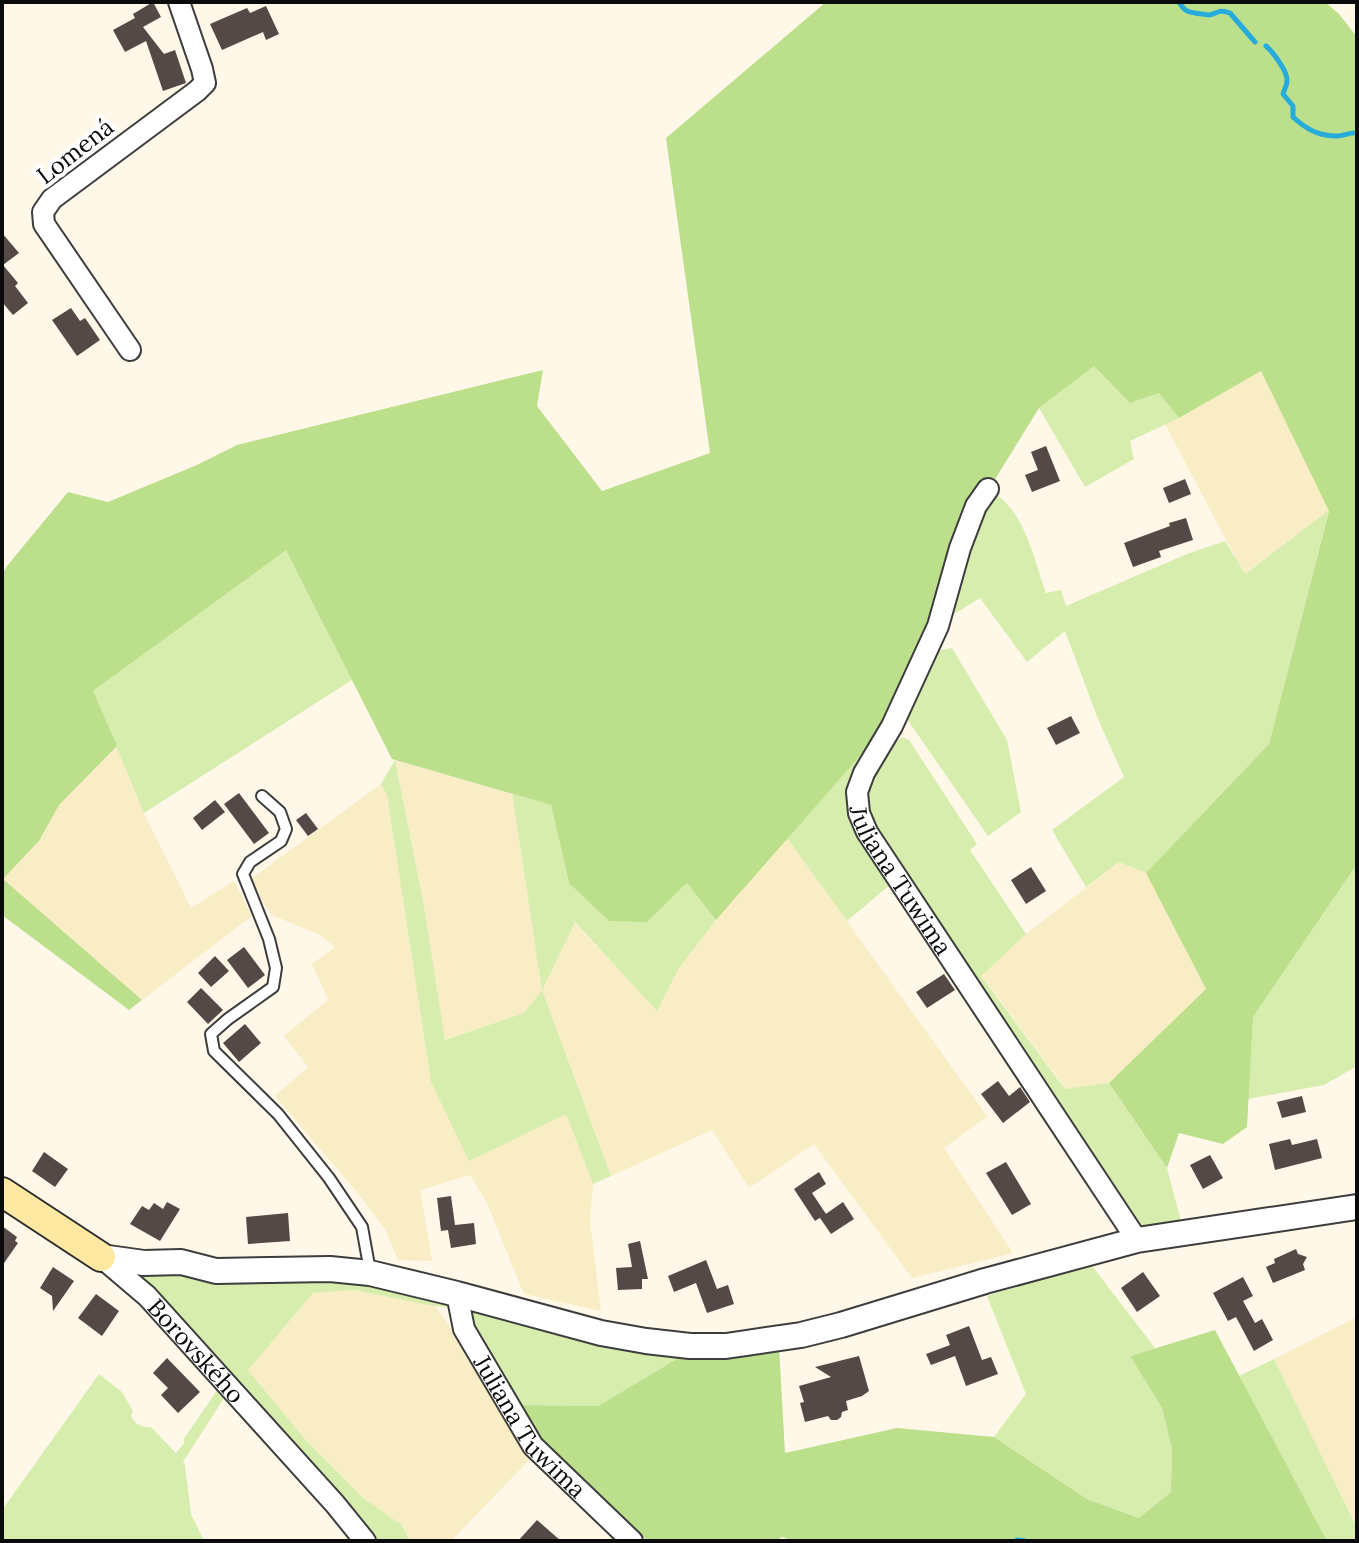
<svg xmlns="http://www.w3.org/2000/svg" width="1359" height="1543" font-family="Lora,serif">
<rect width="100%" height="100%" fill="#fff7e7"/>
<path fill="#f8edc5" d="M1261 371 1329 510 1244 574 1165 424 1179 418Z
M117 746 144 813 191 908 234 881 252 916 142 1000 3 879 39 841 59 805Z
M395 760 512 794 542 988 574 922 657 1010 679 968 716 920 787 838 987 1116 944 1148 1013 1253 912 1278 814 1144 749 1188 712 1130 611 1176 542 990 524 1013 444 1040 423 901Z
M381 784 387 795 431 1082 566 1114 593 1184 590 1222 601 1311 525 1294 521 1287 487 1203 470 1175 420 1190 432 1261 398 1260 385 1229 356 1191 275 1096 308 1067 284 1036 328 1000 312 964 335 947 320 935 272 915 264 904 251 879Z
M1119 862 1146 873 1206 989 1109 1083 1066 1089 981 975 1026 934Z
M355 1290 435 1306 453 1331 530 1459 451 1541H410L402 1525 363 1498 303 1437 248 1370 313 1293Z
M1357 1317V1528L1274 1359Z"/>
<path fill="#d7edae" d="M1094 365 1130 403 1159 393 1179 418 1130 441 1134 459 1085 487 1039 408Z
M997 495C1026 516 1034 560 1046 593L1061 590 1066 606 1187 554 1225 541 1245 574 1329 510 1269 744 1146 873 1119 862 1086 887 1052 830 1124 777 1098 719 1065 631 1027 662 980 598 951 616 966 545 982 501Z
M286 549 352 680 144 813 93 691Z
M952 648 1007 740 1021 812 988 836 907 719 940 650Z
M903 737 909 740 977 844 970 850 1026 934 981 976 1065 1089 1109 1083 1167 1168 1181 1221 1138 1229 869 820 861 792 884 748Z
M871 743 848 796 891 884 847 921 787 838Z
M395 760 423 901 445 1040 524 1013 542 990 512 794 551 805 569 883 647 922 687 883 716 920 679 968 657 1011 575 922 542 990 611 1176 593 1184 566 1114 469 1161 431 1082 387 795 381 784Z
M1357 864V1066L1324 1085 1248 1099 1253 1017Z
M1089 1262 1155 1348 1130 1356 1162 1408 1172 1449 1171 1492 1139 1518 1087 1499 994 1437 1026 1394 987 1296Z
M133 1267 152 1273 224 1279 320 1277 419 1294 453 1308 428 1305 355 1290 313 1293 248 1370 303 1437 363 1498 402 1525 410 1541H375L249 1395Z
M471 1309 685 1354 598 1406 516 1405 470 1325Z
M1274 1359 1357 1528V1541H1327L1239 1376Z
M99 1374 122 1392 133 1411 131 1416C136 1425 141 1427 151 1427L176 1453 185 1442 183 1440 218 1389 226 1395 183 1462 185 1465 191 1514 204 1541H2V1510Z"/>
<path fill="#bcdf8b" d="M826 2H1325L1339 14 1357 37V864L1253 1017 1247 1127 1223 1144 1179 1133 1167 1168 1109 1083 1206 989 1146 873 1269 744 1329 511 1261 371 1179 418 1159 393 1130 403 1094 366 1039 408 949 554 930 637 888 724 716 920 687 883 647 922 609 921 569 883 551 805 392 759 286 550 93 691 117 746 59 805 39 841 3 879 142 1000 129 1010 2 915V575L7 566 68 492 108 502 197 465 237 445 543 370 537 406 602 491 710 453 666 138Z
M1215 1330 1327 1541H794L782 1537 776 1541H648L535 1436 516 1405 598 1406 685 1354 779 1347 785 1453 897 1428 994 1437 1087 1499 1139 1518 1171 1492 1172 1449 1162 1408 1130 1356Z"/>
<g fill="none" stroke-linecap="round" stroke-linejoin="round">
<path stroke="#26abdb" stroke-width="5" d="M1179 2C1186 14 1190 12 1202 14 1205 14 1207 15 1209 15 1219 13 1218 9 1230 13L1255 42
M1266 46C1273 52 1288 72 1287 81 1287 86 1284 90 1283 94L1293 106V117C1306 129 1318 136 1337 136 1344 136 1350 132 1357 133
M1017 1540 1025 1541"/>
</g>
<path fill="#544946" d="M153 2 161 17 143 27 164 54 175 50 186 83 163 91 146 41 125 52 113 30 135 18 133 14Z
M266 6 279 34 266 40 263 32 222 50 210 24 247 8 250 13Z
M2 233 19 253 3 265 18 283 15 286 28 303 13 315 2 302Z
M71 308 80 321 85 318 100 340 77 356 52 320Z
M1046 446 1060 481 1032 492 1025 475 1038 470 1031 452Z
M1185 479 1191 494 1169 503 1163 488Z
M1186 518 1193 540 1159 551 1161 557 1133 567 1124 543 1170 526 1169 523Z
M1071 716 1080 733 1056 745 1047 728Z
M239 793 269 833 254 844 224 804Z
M215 800 225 812 202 830 193 818Z
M306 813 318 829 308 836 296 820Z
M1031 867 1046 891 1026 904 1011 880Z
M244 947 265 975 248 988 227 960Z
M215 956 229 971 211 987 198 973Z
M944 974 955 990 927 1008 916 992Z
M201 988 223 1010 208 1024 187 1002Z
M245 1024 261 1043 239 1062 223 1043Z
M998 1081 1009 1096 1020 1087 1030 1102 1003 1123 981 1094Z
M1302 1096 1306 1112 1282 1118 1277 1102Z
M1290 1139 1292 1145 1317 1139 1322 1158 1275 1170 1269 1144Z
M44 1152 68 1169 55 1187 32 1171Z
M1210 1155 1223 1178 1203 1189 1190 1165Z
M1006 1162 1031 1204 1012 1215 986 1173Z
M819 1172 826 1184 812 1193 826 1214 815 1221 794 1189Z
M451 1196 455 1225 474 1223 476 1244 451 1248 448 1230 441 1231 437 1198Z
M167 1202 180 1209 160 1241 130 1224 142 1206 149 1210 154 1203 163 1209Z
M843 1202 854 1219 831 1234 820 1218Z
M288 1213 290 1241 248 1244 246 1217Z
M2 1226 17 1237 15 1241 18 1243 2 1266Z
M640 1241 648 1279H642V1289L618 1290 616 1268 632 1267 628 1244Z
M1296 1249 1298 1254 1307 1257 1303 1264 1305 1270 1273 1283 1266 1267 1275 1263 1274 1259Z
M706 1260 717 1289 728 1285 734 1304 707 1313 696 1283 674 1292 668 1276Z
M53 1267 74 1281 53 1311 52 1296 40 1288Z
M1143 1272 1160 1296 1137 1312 1121 1288Z
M1243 1277 1253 1296 1243 1301 1255 1323 1262 1319 1273 1340 1254 1351 1236 1317 1228 1321 1213 1293Z
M96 1294 119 1311 102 1336 78 1318Z
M969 1326 982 1360 991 1357 998 1374 966 1386 955 1356 931 1365 926 1354 950 1345 946 1335Z
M859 1356 869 1391 862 1396 846 1401 848 1410 842 1412 841 1417 837 1420H831L828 1416 805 1422 800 1403 804 1402 799 1386 831 1377 815 1367Z
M167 1358 200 1392 178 1413 161 1395 168 1388 153 1373Z
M537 1520 561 1541H518Z"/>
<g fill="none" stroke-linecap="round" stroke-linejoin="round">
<g stroke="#3d3d3d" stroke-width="14">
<path id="service" d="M262 796 280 812 286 829 281 841 250 862 243 874 269 939 276 968 273 987 228 1019 211 1034 214 1051 278 1114 329 1178 362 1227 370 1271"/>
</g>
<g stroke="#3d3d3d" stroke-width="24">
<g id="minor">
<path d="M130 350 44 224 43 212 52 199 197 91 205 83 202 69 179 2"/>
<path id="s1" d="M988 489 976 506 960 548 938 626 892 726 864 773 857 792 859 813 867 832 1137 1240"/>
<path id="s2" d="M101 1257 147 1296 335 1504 365 1541"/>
<path id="s3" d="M457 1294 464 1329 533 1446 632 1541"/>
</g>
</g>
<g stroke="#3d3d3d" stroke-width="28">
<path id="tertiary" d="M101 1257 144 1263 181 1262 216 1271 330 1269 370 1273 457 1294 601 1333 646 1341 690 1346H726L801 1335 841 1325 985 1281 1137 1240 1357 1207"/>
</g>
<g stroke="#2c2c2c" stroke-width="32">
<path id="secondary" d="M2 1192 101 1257"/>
</g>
<use href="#service" stroke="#fff" stroke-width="10"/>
<use href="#minor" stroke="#fff" stroke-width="20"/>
<use href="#tertiary" stroke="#fff" stroke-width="24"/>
<use href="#secondary" stroke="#ffe8a2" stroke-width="28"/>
</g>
<g text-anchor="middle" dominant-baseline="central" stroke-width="8" stroke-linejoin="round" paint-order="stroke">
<g font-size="24" fill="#0a0a0a" stroke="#fff">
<text transform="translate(75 151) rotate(-38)">Lomená</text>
<text stroke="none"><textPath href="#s1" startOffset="432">Juliana Tuwima</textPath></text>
<text stroke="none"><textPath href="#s2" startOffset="134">Borovského</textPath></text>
<text stroke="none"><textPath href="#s3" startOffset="154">Juliana Tuwima</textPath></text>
</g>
</g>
<rect width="1359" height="1543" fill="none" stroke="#0a0a0a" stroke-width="8"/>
</svg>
